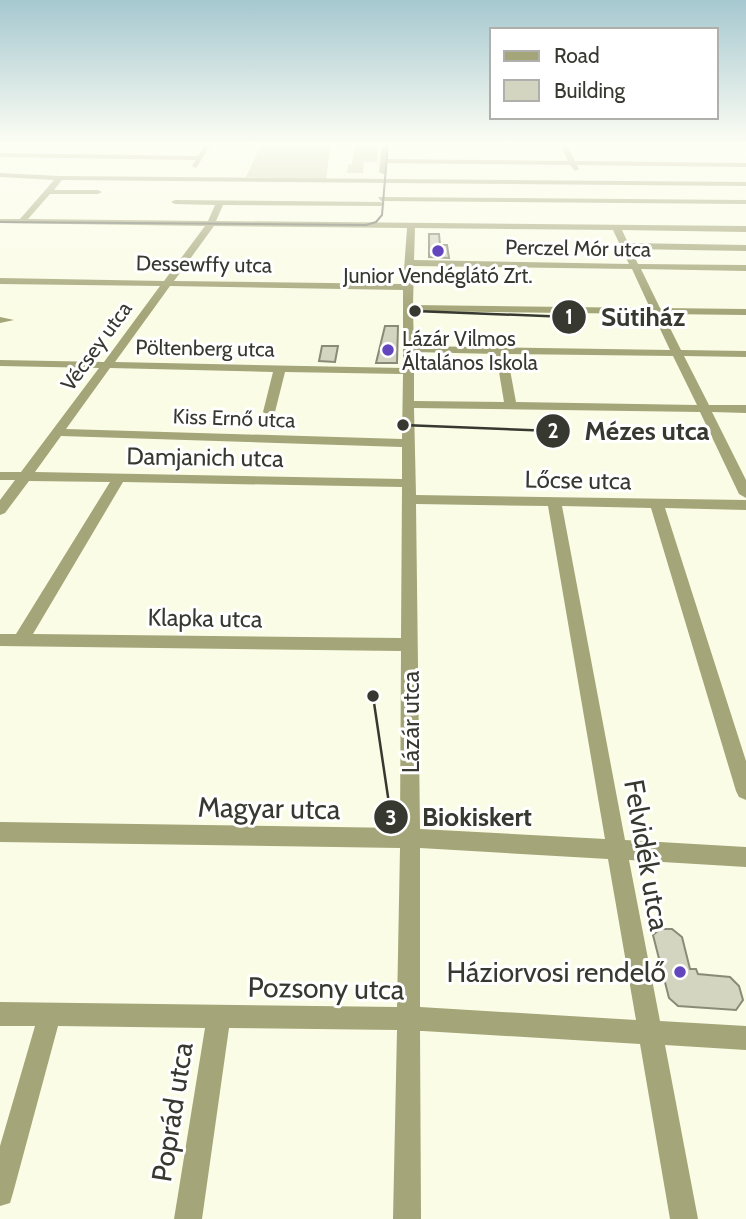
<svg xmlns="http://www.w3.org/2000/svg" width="746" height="1219" font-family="Cabin,sans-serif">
<rect width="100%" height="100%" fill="#fafce6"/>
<path fill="#c9cba4" d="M262 143H331L326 179 246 177Z
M355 143H378L377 162H364L363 173H347L348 165 352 164Z"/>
<path fill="#d4d5c1" stroke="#898a77" stroke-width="2" d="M429 234H439L440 245H447L449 258 429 257Z
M385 326H398L397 363H376Z
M322 346H338L335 362 319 361Z
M660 929H672L682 937 690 969H696L698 974 730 977 739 986 743 1000 736 1010 678 1006 669 998 653 935Z"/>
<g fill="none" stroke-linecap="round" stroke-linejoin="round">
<path fill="#a4a578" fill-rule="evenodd" d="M143 143H212L196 168 192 166 196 160 0 157V153L198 156 204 146 146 145Z
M382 143H388L387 159 568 161 560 143H566L575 161 746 163V167L577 165 579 169 575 171 570 165 387 163V172L383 174 379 172Z
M605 143H746V146L608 145Z
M0 173 60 176 746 182V186L62 180 54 190H98L102 192 98 194H50L28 219 208 221 215 205 175 204 171 202 175 200 381 202 385 204 381 206 223 205 216 221 746 226V232L622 230 628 243 746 245V251L631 249 638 264 746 265V271L641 269 660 308 746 309V315L663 314 681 350 746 351V357L684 356 709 405H746V413L712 412 746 480V498L739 494 700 412 414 408 416 495 746 500V510L665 508 746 761V800L739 797 736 791 651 508 562 506 625 840 746 847V867L629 860 660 1021 746 1026V1050L665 1045 698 1219H670L640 1044 423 1031H420L421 1219H393L397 1030 229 1028 202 1219H174L205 1028 58 1026 13 1193 10 1203 0 1206V1146L35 1026H0V1002L397 1007 400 848 0 842V822L400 828 401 651 0 646V634H16L110 482 29 481 5 513 0 515V500L15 480H0V472H21L99 368 0 366V360L104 362 160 286 0 284V278L164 281 205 226 0 223V219H20L54 180 0 177ZM214 226 407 228 403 284 174 281ZM415 228 613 230 629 264 414 260ZM414 266 632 269 650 308 413 305ZM170 286 403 290V368L115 362ZM413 311 653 314 670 350 414 346ZM414 352 496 354 504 402 414 401ZM507 354 673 356 697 405 516 402ZM110 368 273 372 263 412 269 416 275 412 285 372 403 374 402 439 66 429ZM61 436 402 447V479L35 472ZM123 482 402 487 401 638 33 634ZM416 504 548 506 605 839 420 829ZM420 848 608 859 636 1020 420 1007Z
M378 197 746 200V204L381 201Z
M0 317 14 320 0 323Z"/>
<path stroke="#65665b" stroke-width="2" d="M0 222 366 225 376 222 382 215 388 143"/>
</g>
<linearGradient id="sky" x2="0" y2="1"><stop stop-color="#a6c8d0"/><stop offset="0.46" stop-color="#fdfef4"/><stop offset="1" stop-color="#fdfef4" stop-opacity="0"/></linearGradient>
<rect width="746" height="313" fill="url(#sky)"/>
<g fill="#6345be" stroke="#fff" stroke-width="2.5">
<circle cx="438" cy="251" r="7"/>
<circle cx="388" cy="350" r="7"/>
<circle cx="680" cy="972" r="7"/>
</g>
<g text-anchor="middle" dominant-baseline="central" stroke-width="6" stroke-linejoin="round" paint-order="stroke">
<g font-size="21" fill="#373830" stroke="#fff">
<text transform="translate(578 248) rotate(1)">Perczel Mór utca</text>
<text transform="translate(204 264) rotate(1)">Dessewffy utca</text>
<text transform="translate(96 346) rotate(-54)">Vécsey utca</text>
<text transform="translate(205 348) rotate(1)">Pöltenberg utca</text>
<text transform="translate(234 418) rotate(2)">Kiss Ernő utca</text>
</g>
<g font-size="21" fill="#373830" stroke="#fff">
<text x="438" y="275">Junior Vendéglátó Zrt.</text>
<text x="402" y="338" text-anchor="start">Lázár Vilmos<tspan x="402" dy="24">Általános Iskola</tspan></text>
</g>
<g font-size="24" fill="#373830" stroke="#fff">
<text transform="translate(205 457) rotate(1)">Damjanich utca</text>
<text transform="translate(578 480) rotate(1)">Lőcse utca</text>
<text transform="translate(205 618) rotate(1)">Klapka utca</text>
<text transform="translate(410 722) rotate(-90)">Lázár utca</text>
</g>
<g font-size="28" fill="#373830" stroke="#fff">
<text transform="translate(269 808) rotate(1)">Magyar utca</text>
<text transform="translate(647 855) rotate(80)">Felvidék utca</text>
<text transform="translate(326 988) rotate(1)">Pozsony utca</text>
<text transform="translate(172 1112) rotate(-81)">Poprád utca</text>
</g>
<g font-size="28" fill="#373830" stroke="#fff" text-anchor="end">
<text x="666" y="972">Háziorvosi rendelő</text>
</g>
</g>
<path fill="none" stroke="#373830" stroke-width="2.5" d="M415 311L569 317M403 425L553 431M373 696L391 817"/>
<g fill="#373830" stroke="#fff" stroke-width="2.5">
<circle cx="415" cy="311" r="7"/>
<circle cx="403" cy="425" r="7"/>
<circle cx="373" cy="696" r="7"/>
<circle cx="569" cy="317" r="18"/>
<circle cx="553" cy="431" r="18"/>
<circle cx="391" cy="817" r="18"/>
</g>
<g font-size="21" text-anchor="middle" font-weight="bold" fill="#fff">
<text x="569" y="324">1</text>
<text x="553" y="438">2</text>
<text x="391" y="825">3</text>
</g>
<g font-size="26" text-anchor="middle" font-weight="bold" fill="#373830" stroke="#fff" stroke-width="6" stroke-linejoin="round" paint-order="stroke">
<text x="643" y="326">Sütiház</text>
<text x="647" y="440">Mézes utca</text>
<text x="477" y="826">Biokiskert</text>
</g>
<rect x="490" y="28" width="228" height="91" fill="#ffffff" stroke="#afafac" stroke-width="2"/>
<rect x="504" y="51" width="35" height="10" fill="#a4a578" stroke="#afafac" stroke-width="2"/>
<text x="554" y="63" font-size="21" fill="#373830">Road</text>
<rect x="504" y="80" width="35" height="21" fill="#d4d5c1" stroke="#afafac" stroke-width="2"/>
<text x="554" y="98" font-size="21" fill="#373830">Building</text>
</svg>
